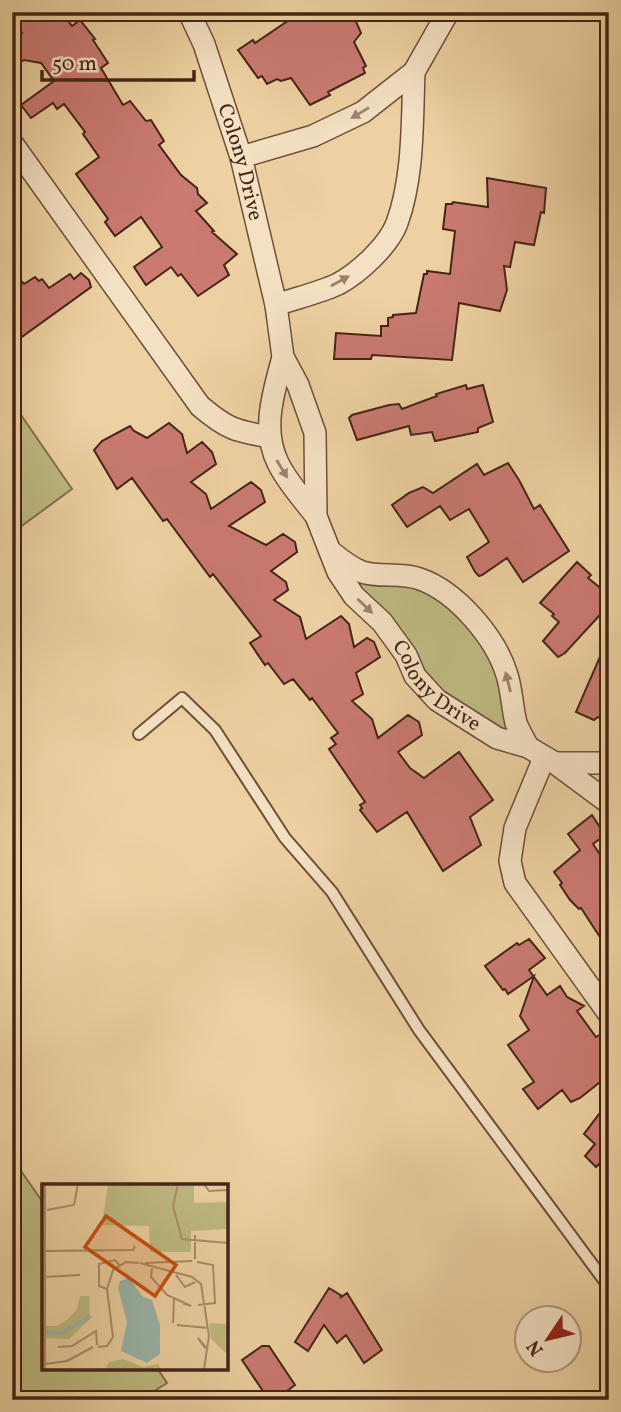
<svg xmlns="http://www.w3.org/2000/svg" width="621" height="1412" font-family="Vollkorn,serif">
<rect width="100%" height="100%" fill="#eed1a2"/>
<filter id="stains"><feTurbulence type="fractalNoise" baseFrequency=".00286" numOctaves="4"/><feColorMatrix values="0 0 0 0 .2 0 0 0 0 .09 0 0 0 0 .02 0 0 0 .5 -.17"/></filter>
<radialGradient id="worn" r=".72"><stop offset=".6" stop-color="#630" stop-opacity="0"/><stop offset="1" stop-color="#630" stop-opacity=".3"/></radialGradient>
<path fill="#beba81" stroke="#816f4c" stroke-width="2" d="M12 402 72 489 12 533Z
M357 580 412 584 436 594 490 651 511 724 507 731 501 733 445 697 355 589Z
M12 1158 44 1204V1368H157L167 1383 140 1400H12Z"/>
<path fill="#9ab6ac" stroke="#787c70" stroke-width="2" d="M609 407V472L601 433Z"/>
<path fill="#ca7a71" stroke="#442417" stroke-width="2" d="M12 12H62L72 26 80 20 95 39 93 40 108 63 101 68 123 105 130 101 146 121 151 120 164 141 159 145 181 175 197 188 198 194 207 203 196 211 214 231 212 232 237 254 224 265 229 275 198 296 181 274 178 276 171 267 146 285 134 267 162 247 141 217 115 236 105 222 108 219 76 174 99 157 83 134 85 132 64 104 57 109 53 103 31 118 21 105 54 81 41 63 24 60 12 68V39L22 33 12 19Z
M301 12H352L361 33 354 42 366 66 363 68 365 73 328 92 330 95 310 105 291 78 281 81 277 79 267 84 262 76 258 78 238 50 253 40 255 43Z
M487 178 546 188 544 213 541 212 534 245 515 242 510 267 504 266 507 290 500 311 459 303 452 360 372 355 371 359H334L336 333 381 336V326H388V318L393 317V315L416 313 424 274H427V271L450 274 455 231 443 229 446 204H452L453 202 488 207Z
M12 271 24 284 35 277 39 281 42 279 49 288 70 274 74 279 81 273 89 280 91 287 12 344Z
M466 385 467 389 483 385 493 422 478 428V432L435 441 432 432 411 435 409 426 357 440 349 418 352 415 389 405 399 404 402 409 437 396 436 394Z
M169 423 182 434 187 453 202 442 212 452 216 464 191 482 206 494 211 509 251 482 261 490 265 502 229 526 266 545 283 534 295 542 297 552 271 571 286 582 288 590 274 600 300 617 306 639 341 616 349 624 354 647 367 638 374 642 380 657 356 673 363 694 352 701 372 719 378 738 408 715 419 722 422 735 398 752 410 768 424 778 459 752 493 800 470 817 481 845 443 871 407 812 377 832 360 810 362 808 360 805 365 802 329 749 336 744 331 738 338 733 312 698 310 700 293 679 284 684 268 663 265 665 250 643 261 636 213 574 210 577 167 519 163 521 132 478 117 489 94 450 102 441 130 426 134 431 147 438Z
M508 463 519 480 534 509 540 505 569 551 523 582 507 558 482 575 479 576 475 572 467 557 489 542 469 509 450 520 440 506 407 527 392 505 409 493 423 487 433 493 477 464 484 475Z
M577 562 591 575 588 578 609 595V605L565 653 558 657 543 641 559 622 552 616 554 614 540 603Z
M609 636V698L600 718 598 717 594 720 576 712Z
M592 815 605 835 593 844 609 868V951L581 908 579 909 570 900 560 885 562 883 554 872 580 850 568 834Z
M529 939 545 958 529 970 547 995 560 986 567 997 584 1006 577 1011 596 1037 601 1034 609 1047V1075L580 1098 571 1102 562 1090 538 1109 523 1089 534 1082 508 1045 529 1030 520 1016 534 976 508 994 505 989 503 990 485 966 517 943 519 945Z
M609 1101V1173L599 1164 596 1167 585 1156 595 1144 584 1134Z
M329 1288 342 1296 340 1298 347 1293 382 1350 364 1363 346 1335 337 1343 324 1325 308 1351 295 1342Z
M262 1346H269L295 1385 275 1400H269L242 1360Z"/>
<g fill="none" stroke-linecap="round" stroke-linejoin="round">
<g stroke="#6e4f3a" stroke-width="14">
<path id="service" d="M139 734 182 698 215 730 285 838 332 892 419 1030 609 1287"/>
</g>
<g stroke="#6e4f3a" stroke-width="24">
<g id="minor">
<path id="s1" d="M189 12 204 44 241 157 276 305 283 357 298 385 315 433 316 516 338 572 354 596 382 622 406 655 415 676 437 700 497 738 528 747 555 763 609 803"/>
<path d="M12 143 200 406C227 429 235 431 270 437"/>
<path d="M241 157 313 136 363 112 414 72 448 12"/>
<path d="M276 305C296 298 319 293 338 284 359 273 389 245 397 223 414 176 412 121 414 72"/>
<path d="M283 357C274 391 261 429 278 463 287 482 303 499 316 516"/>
<path d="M330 551C340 559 349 567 362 572 380 578 401 572 420 579 457 592 496 638 507 675 512 691 512 707 516 723 519 731 524 739 528 747"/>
<path d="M544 758 515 828 510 861 515 883 609 1014"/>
<path d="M555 763H609"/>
</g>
</g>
<use href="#service" stroke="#f4e1c3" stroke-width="10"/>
<use href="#minor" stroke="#f4e1c3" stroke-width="21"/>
</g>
<defs><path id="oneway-solid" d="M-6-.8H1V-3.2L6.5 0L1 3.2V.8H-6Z" transform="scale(1.75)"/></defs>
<g fill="#9c826d">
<use href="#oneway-solid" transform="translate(360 113) rotate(149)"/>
<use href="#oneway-solid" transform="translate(340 281) rotate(-29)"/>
<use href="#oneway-solid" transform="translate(282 469) rotate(59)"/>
<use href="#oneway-solid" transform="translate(365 606) rotate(44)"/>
<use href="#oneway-solid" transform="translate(508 682) rotate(-104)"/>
</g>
<g text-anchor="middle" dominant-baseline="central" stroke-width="5" stroke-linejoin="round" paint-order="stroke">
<g font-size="21" fill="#442417" stroke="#f4e1c3">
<text stroke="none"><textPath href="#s1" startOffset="159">Colony Drive</textPath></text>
<text stroke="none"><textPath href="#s1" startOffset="737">Colony Drive</textPath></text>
</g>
</g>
<g transform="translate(42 1184)">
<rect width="186" height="186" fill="#eed1a2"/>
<path d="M66 0H152V19L185 18V45L149 47V68H108L107 42 60 41ZM38 112H47L48 135 27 155 4 154 0 158V142H15L26 135 35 125ZM167 139 185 140V170L169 155ZM81 175 101 183 116 180 119 185H63L67 178Z" fill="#beba81"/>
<path d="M87 94 101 113 110 116 118 141V170L105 179 79 167 85 138 76 104 78 97Z" fill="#9ab6ac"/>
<path fill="none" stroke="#9ab6ac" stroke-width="3.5" d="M4 148 20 149 49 132"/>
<path fill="none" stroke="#aa8c6a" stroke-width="2" d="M3 0V185M136 0 131 22 140 55 186 59M162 0 167 7 186 6M5 26 32 21 36 0M4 67 91 66 93 62M153 75V51M155 78 171 81 173 119 156 121M98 79 150 93 159 100 167 152 162 185M103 79 150 77M110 84 109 93 125 111 149 122 140 119M134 91 143 103 153 98M2 93 38 91M65 105 57 102V80L73 76 78 82M131 139 132 115M135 141 166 144M16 163 30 162 54 147 55 161M56 163 65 162 71 153 65 105 71 86 84 78 97 79M163 164 156 154 166 166M3 180 25 177 51 163"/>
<path fill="#c74e0e" fill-opacity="0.15" stroke="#c74e0e" stroke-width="3.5" d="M64 32 134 81 113 112 43 63Z"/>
<rect width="186" height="186" fill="none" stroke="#442417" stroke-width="3.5"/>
</g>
<rect width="621" height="1412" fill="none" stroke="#eed1a2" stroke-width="42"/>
<rect x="14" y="14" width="593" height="1384" fill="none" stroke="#442417" stroke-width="3.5"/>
<rect x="21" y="21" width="579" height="1370" fill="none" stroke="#442417" stroke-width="2"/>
<g transform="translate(548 1339) rotate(235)"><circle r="33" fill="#f4e1c3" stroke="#ae957e" stroke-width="2"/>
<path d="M0-5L12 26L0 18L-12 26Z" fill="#8f2418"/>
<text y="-10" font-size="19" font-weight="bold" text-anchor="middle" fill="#442417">N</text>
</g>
<path d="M42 70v10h152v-10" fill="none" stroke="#442417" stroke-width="3.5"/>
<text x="52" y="70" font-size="21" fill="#442417" stroke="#f4e1c3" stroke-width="5" paint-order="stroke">50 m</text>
<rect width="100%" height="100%" filter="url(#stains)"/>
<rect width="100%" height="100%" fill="url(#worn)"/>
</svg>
